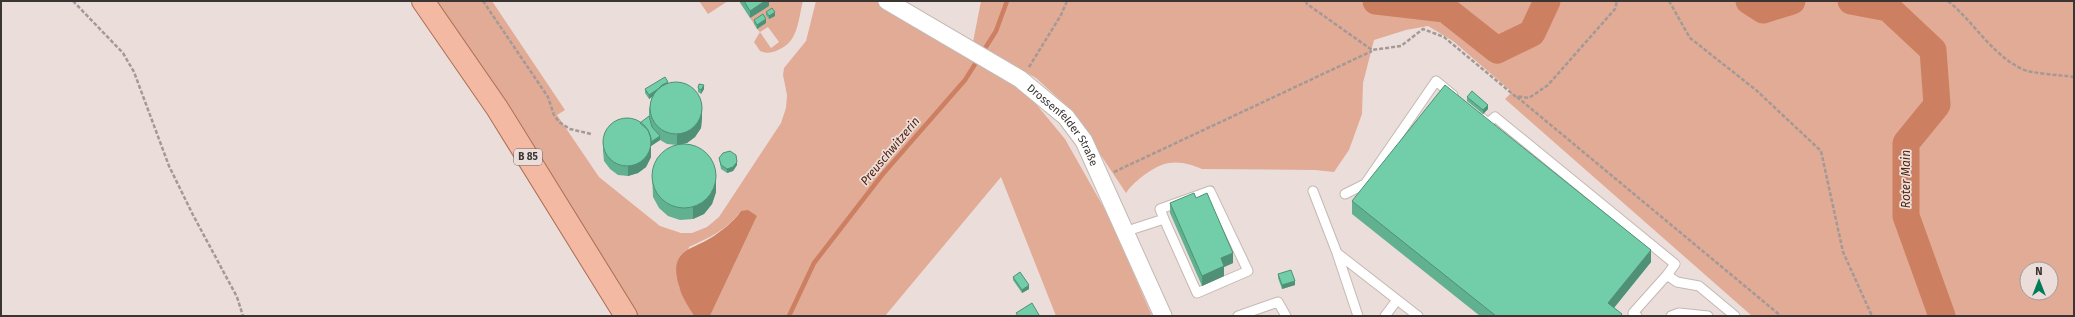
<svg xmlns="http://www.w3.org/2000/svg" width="2075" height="317" font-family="'Fira Sans',sans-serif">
<rect width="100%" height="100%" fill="#ebdeda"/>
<path fill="#e2ab96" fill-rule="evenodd" d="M437 1H492L565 110 557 115 599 177 660 226 681 233H692L707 227 719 217 781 123 786 108 787 95 783 75 784 68 806 41 816 1H876L947 46 1007 80 1031 98 1065 139 1108 215 1152 316H1056L1001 177 885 316H710L757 216 741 211C728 229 709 238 689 247L679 287 694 316H638Z
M699 1H728L708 14Z
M766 1H803C798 19 799 42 778 50 772 53 766 54 760 51L754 42 760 32 757 29 766 23 754 24 750 18 769 6ZM768 27 779 42 771 48 760 32Z
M981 1H2074V316H1752L1505 99 1512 92 1453 41 1428 26 1406 30 1374 40 1363 83 1362 114 1349 150 1334 172 1315 170 1202 169C1193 165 1180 161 1169 163 1155 165 1134 181 1126 193L1070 109 1036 78 973 42ZM2027 269H2051V293H2027Z"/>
<path fill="#cc8061" d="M748 210 757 216 710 316H694C689 307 681 296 679 286 668 249 691 251 714 236 724 229 734 221 741 211Z"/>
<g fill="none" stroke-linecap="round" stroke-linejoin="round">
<path stroke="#cc8061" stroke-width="4.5" d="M789 316 814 263 882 175 965 80 996 31 1007 1"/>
<path stroke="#cc8061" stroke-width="27" d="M1376 1 1445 9 1497 50 1532 33 1547 1
M1749 1 1763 10 1792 1
M1851 1 1888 8 1933 50 1937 105 1906 143V216L1942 316"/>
<g stroke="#c4b8b3" stroke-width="11">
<path id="lane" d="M1482 118 1488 123 1495 117 1675 264 1667 275
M1313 191 1337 253 1418 316
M1345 194 1365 184 1436 81 1453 95
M1124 232 1164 219 1197 293 1248 271 1210 191 1160 209 1164 219
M1337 253 1358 316
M1238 316 1278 302 1286 316
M1385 316 1397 300
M1637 316 1633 313 1667 275 1677 282 1699 286 1735 316
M1671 316 1679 313 1708 316"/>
</g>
<g stroke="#c4b8b3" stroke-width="19">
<g id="street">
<path id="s1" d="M887 1 1020 79 1066 117 1084 141 1163 316"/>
</g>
</g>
<g stroke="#ad6d53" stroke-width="24">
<path id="primary" d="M423 1 497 108 626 316"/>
</g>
<path stroke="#a39996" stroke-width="2.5" stroke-dasharray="4 2" stroke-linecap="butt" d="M73 1 123 53 134 72 169 166 193 215 237 297 243 316
M483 1 548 97 554 115 559 122 570 129 591 134
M1306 1 1307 4 1372 50 1401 46 1423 29 1444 37 1515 96 1529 98 1548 85 1615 9 1617 1
M1669 1 1690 38 1756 90 1821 151 1843 252 1872 316
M1948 1C1974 22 1991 54 2022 69 2032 74 2062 75 2074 77
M1029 67 1061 15 1067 1
M1517 97 1781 316
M1114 172 1372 51"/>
<use href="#lane" stroke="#fff" stroke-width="9"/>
<use href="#street" stroke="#fff" stroke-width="17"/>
<use href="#primary" stroke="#f3b9a2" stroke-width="22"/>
</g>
<path fill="#61b191" d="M739 1H769V6L750 18Z
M766 12 775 16 769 19 766 15Z
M754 20 766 23 757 29 754 24Z
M668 83 702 118 701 128 695 137 687 143 677 145 667 144 660 140 651 146V157L646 167 638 173 628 176 618 175 610 169 604 161 603 151V141L640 123 649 117V110L652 96 649 99 645 93V89Z
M698 88 704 89 701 94 698 92Z
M1467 97 1488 109 1483 114 1467 101Z
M719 158 737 165 733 171 727 173 721 169Z
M652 172 716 192 712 204 704 214 693 219 680 220 668 216 659 208 653 197Z
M1196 198 1233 263 1224 267V276L1202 286 1170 213V203Z
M1352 201 1651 262 1614 308 1622 316H1480L1352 214Z
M1278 274 1295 285 1282 289 1278 278Z
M1013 277 1029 289 1022 293 1013 280Z"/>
<path fill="#4f9076" d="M765 1H769V6L750 18V11Z
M775 12V16L769 19V16Z
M766 19V23L757 29V25Z
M668 82V86L649 99V95Z
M704 85V89L701 94V90Z
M1488 105V109L1483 114V110Z
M702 108V118L701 128 695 137 687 143 677 145V135Z
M660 136V140L651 146V157L646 167 638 173 628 176V166L651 142Z
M737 162V165L733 171 727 173V169Z
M716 180V192L712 204 704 214 693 219V207Z
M1651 250V262L1608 315V303Z
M1233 253V263L1224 267V276L1202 286V276L1221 258Z
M1295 281V285L1282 289V285Z
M1029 285V289L1022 293V290Z"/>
<path fill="#71cea9" stroke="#4f9076" d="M744 1H765L750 11Z
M772 8 775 12 769 16 766 12Z
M763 14 766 19 757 25 754 20Z
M665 77 668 82 662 85 658 89 649 95 645 89Z
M650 108a26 26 0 1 1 52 0a26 26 0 1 1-52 0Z
M699 84 704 85 701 90 698 88Z
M1445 85 1651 250 1608 303 1622 314 1620 316H1496L1352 201Z
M1472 91 1488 105 1483 110 1467 97Z
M649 116 652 127 660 136 651 142V138L648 130 640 123Z
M603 142a24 24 0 1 1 48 0a24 24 0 1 1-48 0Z
M652 176a32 32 0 1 1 64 0a32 32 0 1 1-64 0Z
M730 151 736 155 737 162 733 167 727 169 721 165 719 158 723 153Z
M1194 193 1196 198 1207 193 1233 253 1221 258 1224 266 1202 276 1170 203Z
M1291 270 1295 281 1282 285 1278 274Z
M1020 272 1029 285 1022 290 1013 277Z
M1032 303 1039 315 1037 316H1018L1016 313Z"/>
<g text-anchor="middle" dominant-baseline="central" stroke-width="3.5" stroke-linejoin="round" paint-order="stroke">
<rect fill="#ebdeda" stroke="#6f6865" stroke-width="1" x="514" y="149" width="28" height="16" rx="3"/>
<g font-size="10" font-weight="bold" fill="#3a3533">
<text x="528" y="157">B 85</text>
</g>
<g font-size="11" fill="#3a3533" stroke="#ebdeda">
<text stroke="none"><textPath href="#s1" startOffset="218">Drossenfelder Straße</textPath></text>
</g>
<g font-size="12" font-style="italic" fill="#501f08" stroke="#ebdeda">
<text transform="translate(890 151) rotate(-50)">Preuschwitzerin</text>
<text transform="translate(1906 179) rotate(-90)">Roter Main</text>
</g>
</g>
<rect width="2075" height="317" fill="none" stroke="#3a3533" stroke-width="4"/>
<g transform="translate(2039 281)"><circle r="19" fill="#ebdeda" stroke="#a49a97"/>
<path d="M0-3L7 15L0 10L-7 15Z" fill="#007b59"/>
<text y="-6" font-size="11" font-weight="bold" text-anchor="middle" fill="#3a3533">N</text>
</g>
</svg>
